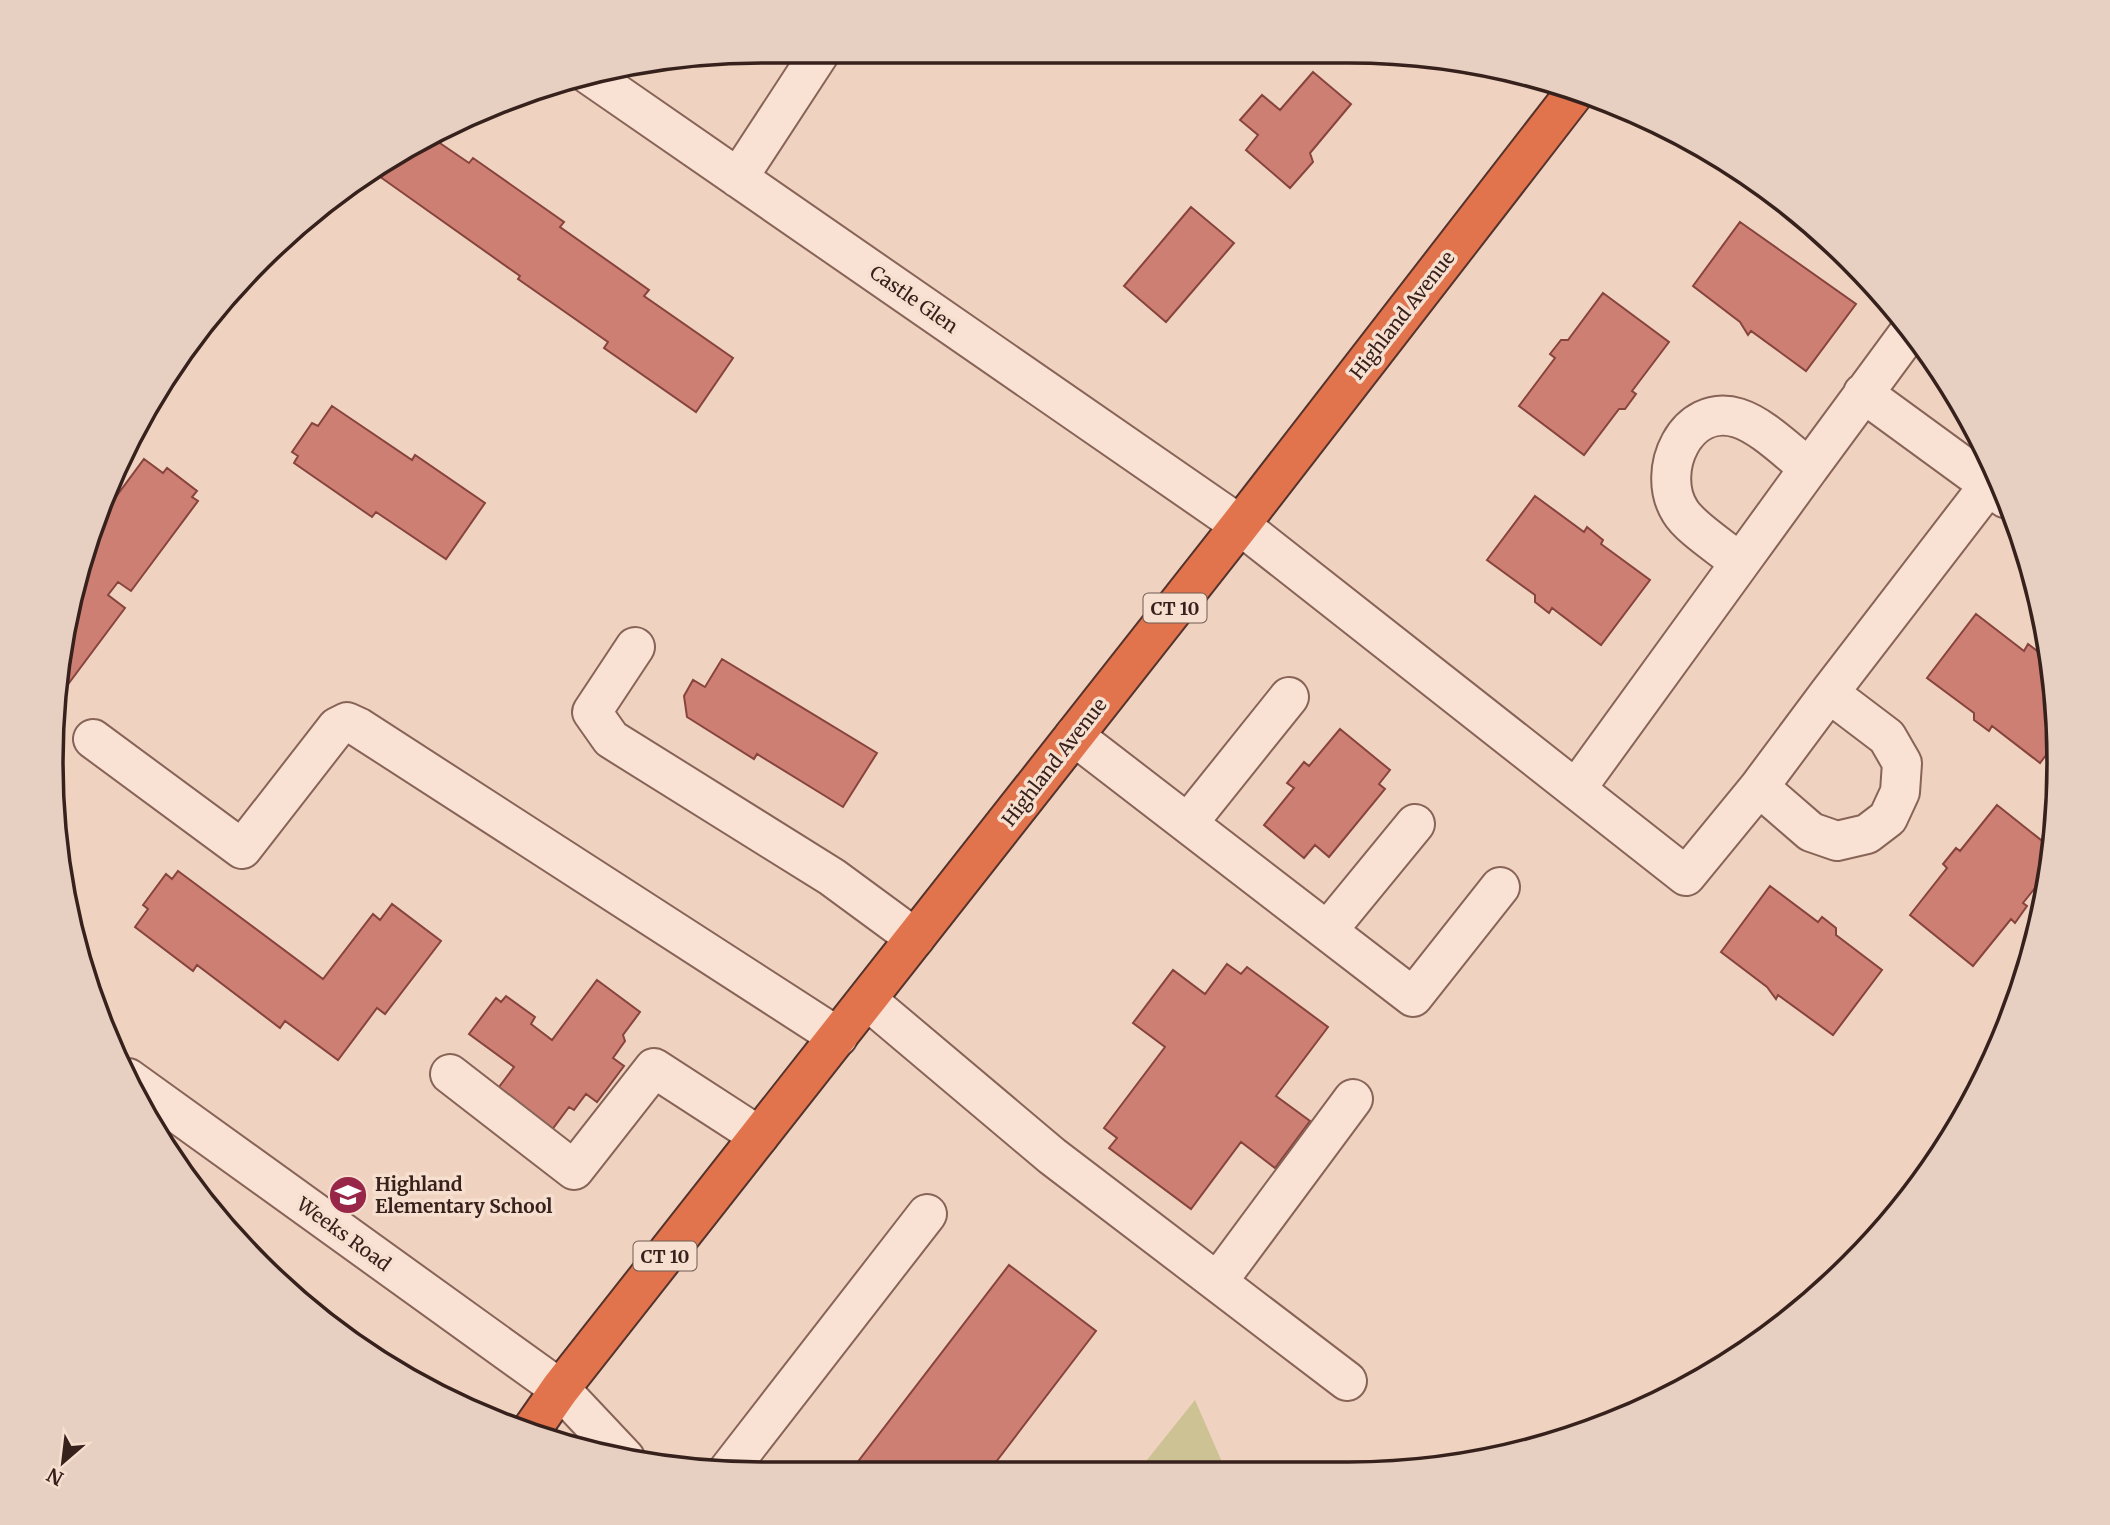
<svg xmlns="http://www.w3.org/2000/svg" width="2110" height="1525" font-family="Merriweather,serif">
<rect width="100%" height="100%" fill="#efd2c0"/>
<path fill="#cdc293" d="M1195 1400 1225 1469 1139 1470Z"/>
<path fill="#ce7f74" stroke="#87443d" stroke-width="2" d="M1313 72 1351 104 1310 153 1313 162 1290 188 1246 150 1258 135 1240 120 1262 95 1280 110Z
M431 137 469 163 473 158 564 222 560 227 649 290 644 296 733 358 696 412 604 348 608 342 518 279 520 276 369 169Z
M1191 207 1234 243 1166 322 1124 286Z
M1740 222 1856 304 1806 371 1751 331 1748 335 1740 322 1693 286Z
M1603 293 1669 342 1632 391 1636 394 1625 409H1619L1584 455 1519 406 1555 358 1550 354 1561 340H1568Z
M332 406 412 460 415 455 485 503 446 559 376 512 372 517 294 463 298 456 292 452 312 423 318 426Z
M144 459 163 473 167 468 197 491 192 497 198 501 131 591 118 582 108 595 125 608 57 699V669L75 578 95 525Z
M1535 496 1584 532 1587 527 1603 540 1601 544 1650 580 1601 645 1552 608 1549 613 1535 602V595L1487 560Z
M1976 614 2024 651 2028 644 2045 657 2041 661 2053 670 2056 742 2040 763 1992 726 1989 731 1974 720V713L1927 678Z
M722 659 877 753 843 807 757 754 754 759 687 717 684 696 693 680 705 687Z
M1340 729 1390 770 1379 784 1385 789 1329 857 1315 845 1304 858 1264 825 1294 788 1287 783 1304 762 1309 766Z
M1997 805 2051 848 2047 873 2023 903 2027 906 2015 923 2011 919 1973 966 1910 915 1947 868 1943 864 1956 848 1960 851Z
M178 871 323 979 373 914 380 920 392 904 441 941 385 1014 377 1008 338 1060 285 1021 280 1028 197 965 193 971 135 927 148 909 143 905 166 874 172 879Z
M1770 886 1818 922 1822 917 1836 928V935L1882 970 1833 1035 1778 995 1776 999 1767 987 1721 952Z
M1227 964 1241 974 1247 967 1328 1027 1276 1096 1310 1121 1275 1168 1241 1142 1191 1209 1109 1148 1117 1138 1104 1128 1165 1047 1133 1023 1173 970 1205 994Z
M597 980 640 1012 623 1035 625 1041 613 1058 624 1066 597 1102 586 1094 574 1110 569 1107 551 1131 496 1091 514 1067 469 1034 496 998 501 1002 506 996 535 1017 531 1024 552 1040Z
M1009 1265 1096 1331 989 1471 850 1472Z"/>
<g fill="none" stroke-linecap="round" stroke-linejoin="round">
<g stroke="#886357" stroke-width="42">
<path id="minor" d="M588 74 1240 525 1686 876 1759 787 1811 832 1837 841 1867 834 1888 818 1900 792 1902 763 1887 737 1829 693 1989 485 2005 498
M738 178 821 51
M1863 393 1989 485
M1740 563 1809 468
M635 647 592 712 611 739 832 877 915 938
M1074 736 1413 997 1500 887
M93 739 242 849 337 727 347 722 358 727 838 1037
M1759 787 1829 693
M1576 789 1740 563C1724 549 1690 528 1680 511 1655 471 1686 402 1738 418 1763 426 1788 452 1809 468L1910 331
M1188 823 1289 697
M1328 930 1415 824
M867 1000 1052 1156 1347 1381
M450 1074 574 1170 654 1068 759 1136
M128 1078 560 1389 625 1458
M1218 1281 1353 1099
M726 1473 927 1214"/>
</g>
<g stroke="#55332c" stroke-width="42">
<path id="highway" d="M530 1432 560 1389 1240 525 1576 91"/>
</g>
<use href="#minor" stroke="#f9e2d3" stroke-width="38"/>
<use href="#highway" stroke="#e1744d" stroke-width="38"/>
</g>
<defs>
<g id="school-disc" transform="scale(2.0125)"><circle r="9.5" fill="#982649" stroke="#f6dfcf"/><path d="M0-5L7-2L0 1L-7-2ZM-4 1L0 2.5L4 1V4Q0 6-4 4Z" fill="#fff"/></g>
</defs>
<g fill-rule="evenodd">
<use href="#school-disc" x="348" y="1195"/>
</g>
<g text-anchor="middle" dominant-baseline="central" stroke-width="7" stroke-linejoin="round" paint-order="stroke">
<g fill="#f6dfcf" stroke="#705a52" stroke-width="2">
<rect x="1143.5" y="593.5" width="63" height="29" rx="5"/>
<rect x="633.5" y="1241.5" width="63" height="29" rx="5"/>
</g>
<g font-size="18" font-weight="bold" fill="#37211c">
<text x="1175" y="608">CT 10</text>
<text x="665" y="1256">CT 10</text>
</g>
<g font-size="19" fill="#37211c" stroke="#f6dfcf">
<text transform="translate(914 299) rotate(35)">Castle Glen</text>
<text transform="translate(1402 315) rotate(-52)">Highland Avenue</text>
<text transform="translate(1054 762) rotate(-52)">Highland Avenue</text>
<text transform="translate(344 1234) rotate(36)">Weeks Road</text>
</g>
<g font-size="19" font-weight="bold" fill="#37211c" stroke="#f6dfcf" text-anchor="start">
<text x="375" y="1184">Highland<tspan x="375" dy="22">Elementary School</tspan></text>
</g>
</g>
<path d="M0 0H2110V1525H0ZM762 63H1348A699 699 0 0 1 2047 762V763A699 699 0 0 1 1348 1462H762A699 699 0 0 1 63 763V762A699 699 0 0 1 762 63Z" fill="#e7d0c1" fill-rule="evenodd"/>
<path fill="none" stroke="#37211c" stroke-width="3.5" d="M762 63H1348A699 699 0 0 1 2047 762V763A699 699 0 0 1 1348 1462H762A699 699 0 0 1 63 763V762A699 699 0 0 1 762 63Z"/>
<g transform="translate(63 1462) rotate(208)" stroke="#f6dfcf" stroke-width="5" paint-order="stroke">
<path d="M0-5L12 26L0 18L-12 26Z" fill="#37211c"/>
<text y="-10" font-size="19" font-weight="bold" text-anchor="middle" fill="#37211c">N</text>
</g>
</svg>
